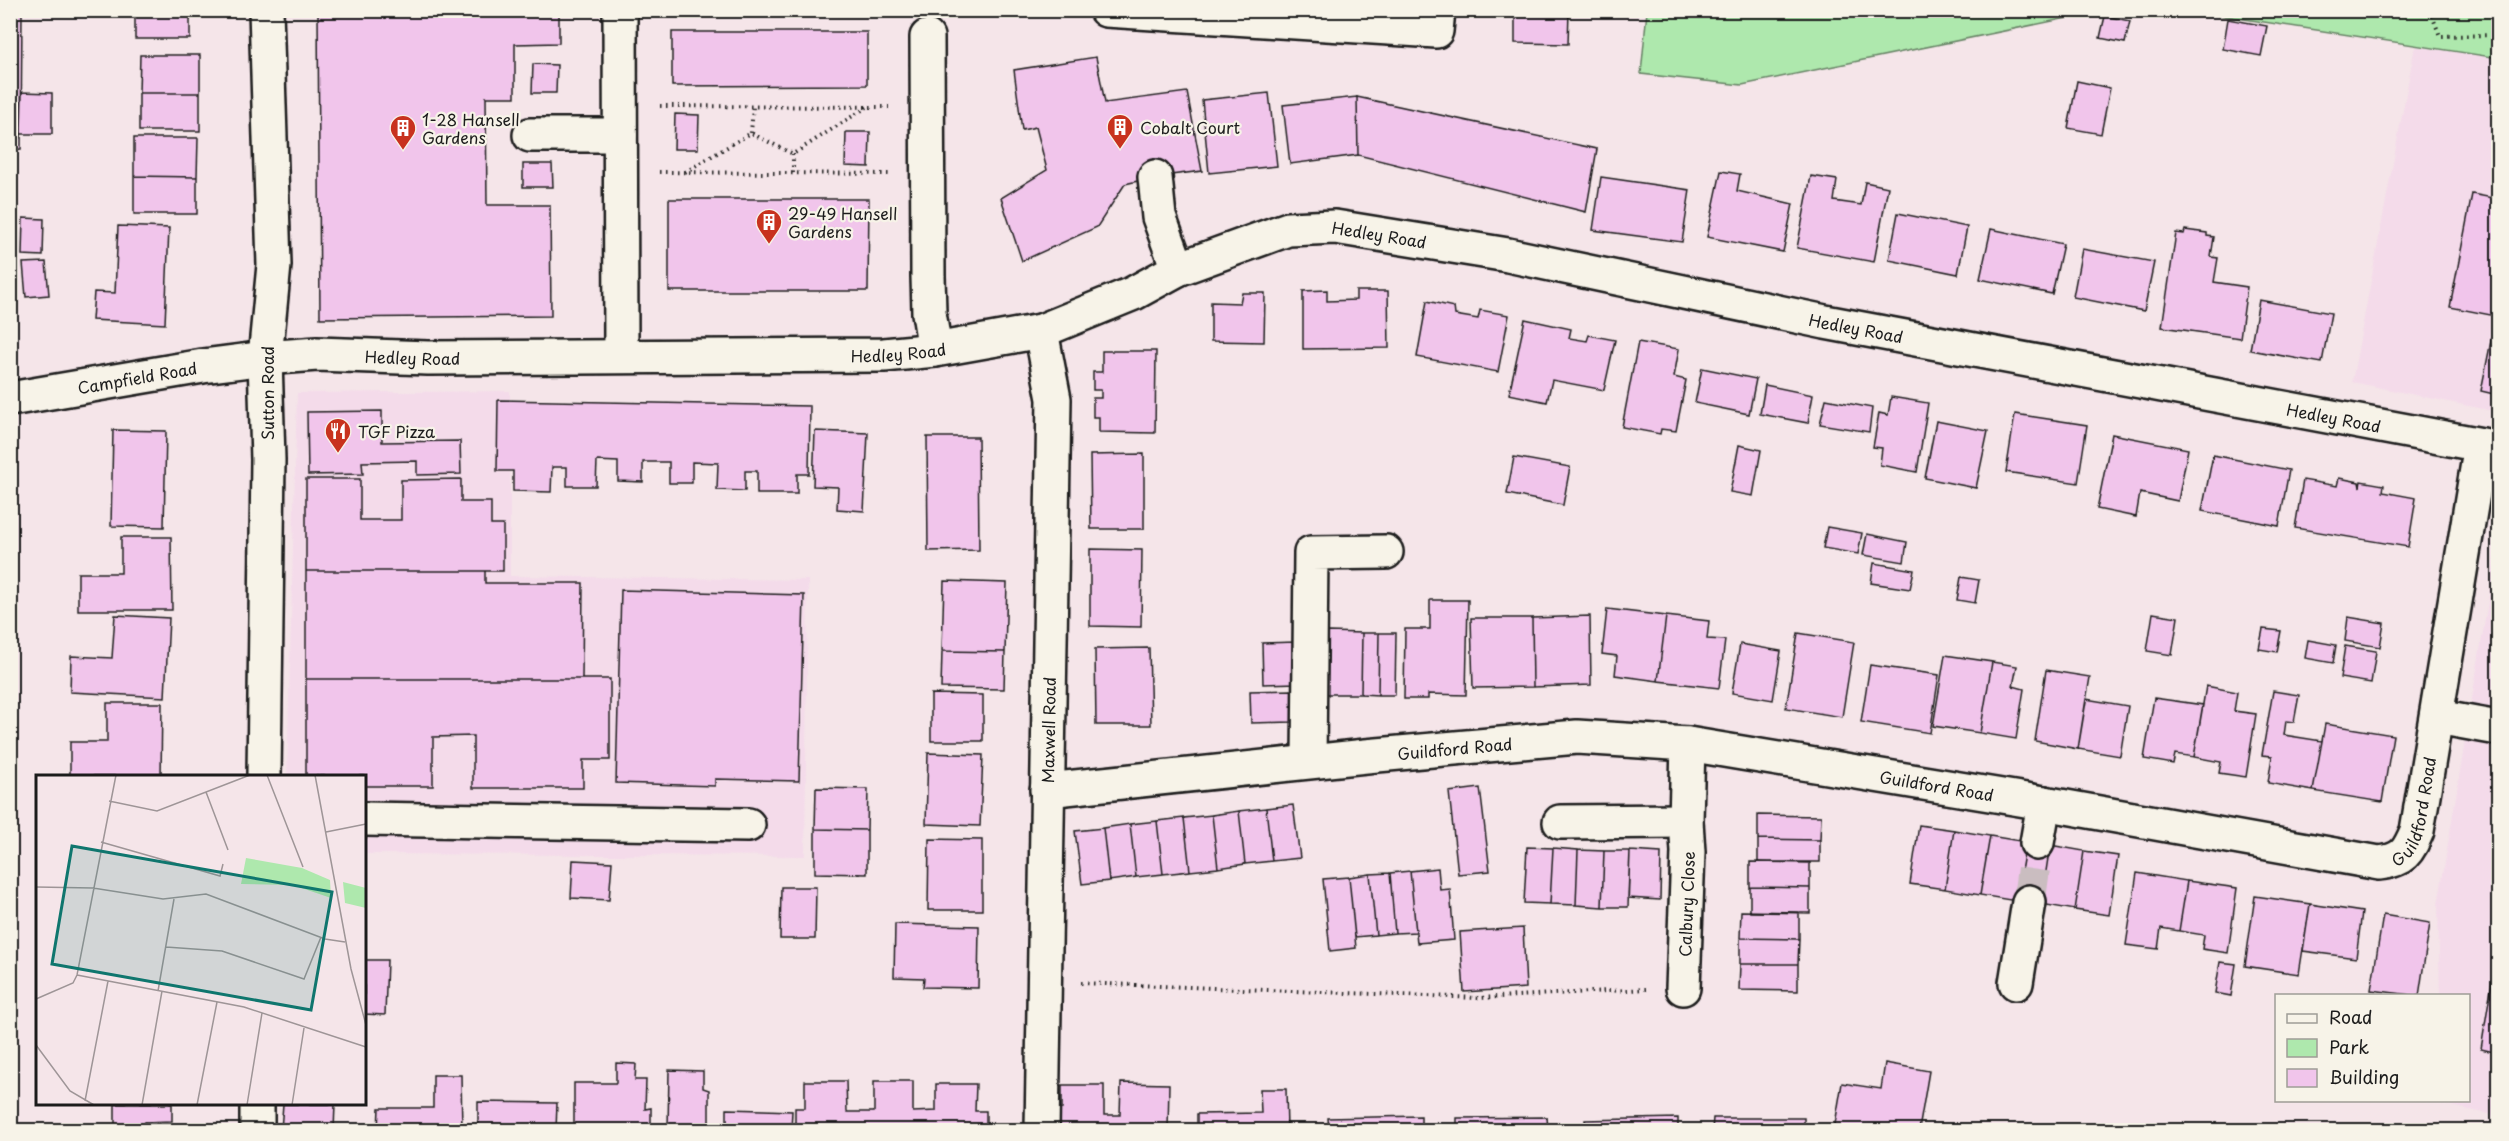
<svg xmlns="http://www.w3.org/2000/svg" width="2509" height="1141" font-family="'Playpen Sans',sans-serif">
<rect width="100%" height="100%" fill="#f5e5e9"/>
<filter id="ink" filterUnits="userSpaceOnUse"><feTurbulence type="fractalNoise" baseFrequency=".0167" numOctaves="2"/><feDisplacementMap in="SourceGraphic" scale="12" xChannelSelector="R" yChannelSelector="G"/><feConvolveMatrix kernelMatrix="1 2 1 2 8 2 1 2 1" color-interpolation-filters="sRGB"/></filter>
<g filter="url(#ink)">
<path fill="#f4dbea" d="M2415 46 2498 58V412L2352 382Z
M510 391V576L808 580 805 856 365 854 364 776H287L297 393Z
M2498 541V1116L2442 1104V1101L2468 1100V996H2440L2438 905Z"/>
<path fill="#aee8ad" stroke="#658264" stroke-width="1.5" d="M1647 11V10L2101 11 1742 85 1641 74Z
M2192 11H2498V58Z"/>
<path fill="#f1c5eb" stroke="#1c1c1c" stroke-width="1.5" d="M10 10H22L21 149 10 150Z
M135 10H190V39H135Z
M318 10H559V43L515 44V97H486L487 205H550L551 316 320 318Z
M1515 10H1569L1568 44 1515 43Z
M2105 16 2130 21 2125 43 2100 38Z
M2228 19 2267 26 2261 56 2223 49Z
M672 32H867V85L672 86Z
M140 55H200V93H139Z
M1096 57 1105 103 1187 92 1202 171 1155 177 1125 184 1097 227 1022 261 1001 198 1047 170 1036 127 1022 130 1014 70Z
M533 64 557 65 556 93H532Z
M2077 81 2110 88 2101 134 2068 128Z
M22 92 52 93V134H21Z
M139 93H200V131H139Z
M1269 93 1277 166 1209 173 1202 100Z
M1357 97 1597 149 1586 212 1358 155Z
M1357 97 1358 155 1290 164 1283 105Z
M675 114 699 115 698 149H674Z
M846 132H870L869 167 845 166Z
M134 138H198L197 177 134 176Z
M523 164H552L553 187H523Z
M1721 171 1740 174 1737 191 1793 204 1783 252 1707 237Z
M134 176 197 177V214H134Z
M1811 176 1837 180 1834 201 1861 205 1865 182 1888 187 1874 262 1797 248Z
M1601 177 1690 190 1682 242 1593 230Z
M2472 194 2498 199V395L2481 391 2496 316 2450 307Z
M669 199H869L868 291H669Z
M1898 213 1967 227 1958 274 1889 260Z
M23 218 44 219 43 256 22 255Z
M118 226 169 228 165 324 92 320 94 292 115 293Z
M1991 229 2063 244 2052 294 1980 279Z
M2185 230 2207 233V236L2214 237 2211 257 2218 258 2214 282 2247 287 2240 338 2162 327 2176 233 2184 234Z
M2082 249 2154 262 2144 311 2073 297Z
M46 262 49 295 26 297 23 263Z
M1327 290V301L1356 300V291H1388L1389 348 1303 349V291Z
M1242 293H1265L1264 342 1211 341V302L1240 303Z
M2259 300 2331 313 2322 363 2250 350Z
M1427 301 1454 307 1455 315 1478 319 1480 310 1509 315 1498 372 1417 357Z
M1525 319 1571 329 1569 338 1587 341 1589 335 1615 340 1604 390 1552 380 1547 402 1509 394Z
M1638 342 1679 349 1674 377 1686 380 1676 431 1661 429 1660 434 1622 427Z
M1102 351H1156L1155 433 1099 432V417H1093V398H1101V390H1093V372H1102Z
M1702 368 1756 379 1749 414 1695 403Z
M1765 385 1813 395 1808 423 1760 414Z
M1891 397 1928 403 1917 472 1880 465 1882 448 1873 447 1879 413 1888 415Z
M1826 399 1872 408 1869 432 1820 424Z
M498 400 810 406 809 474H797V494H757V471H745V491L717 490 718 463 692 462V483H669V462H643V482L618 481V462L597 461 596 486H567V467H552L551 492 513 491V471H497Z
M382 411V442L460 441 461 474 417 475V461L362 462 363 474 308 475 307 412Z
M2015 414 2087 425 2078 483 2006 472Z
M1936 421 1988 431 1976 488 1925 478Z
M113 430 166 431 164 527 111 526Z
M815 431 868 433 864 511 837 509 838 487 813 486Z
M2112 434 2188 449 2178 501 2140 493 2136 517 2097 509Z
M927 437H978L979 550 928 551Z
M1739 445 1761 450 1753 496 1730 492Z
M1144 454V529H1091L1090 455Z
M2213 455 2289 470 2279 526 2202 511Z
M1514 457 1570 467 1563 505 1507 494Z
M2339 478 2359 482 2360 487 2361 481 2384 485 2383 492 2416 498 2408 547 2295 528 2303 480 2337 486Z
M306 479H360V520H401V480L461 479V502H491V525H503V571H306Z
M1827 527 1862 533 1858 554 1823 548Z
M1867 534 1907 542 1904 562 1863 555Z
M121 537H171L172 610H78V573H121Z
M1090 549 1142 550 1141 627 1090 626Z
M1874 563 1914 570 1910 589 1871 583Z
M306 571H485V583H583L582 679H306Z
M1961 577 1979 580 1975 603 1957 600Z
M944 581 1007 583 1005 652 942 651Z
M621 590 804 595 799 781 715 779V786L616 783Z
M1430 600H1468L1466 695 1428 694V699H1404L1405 629H1430Z
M1607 609 1666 616 1658 681 1615 675 1617 656 1602 654Z
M2153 613 2178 617 2172 655 2147 651Z
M115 615 169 618 165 697 70 692 71 656 112 658Z
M1590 616 1591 685 1533 687 1532 618Z
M1666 616 1709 621 1707 639 1725 640 1719 688 1658 681Z
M2348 617 2384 623 2380 647 2345 641Z
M1471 618H1532L1533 687 1473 688Z
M2263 629 2281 631 2277 652 2259 649Z
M1328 632 1362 633 1361 694H1326Z
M1362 633H1379L1378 695 1361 694Z
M1379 633H1396L1395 695H1378Z
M1798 633 1854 642 1842 717 1786 708Z
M2308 640 2336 645 2333 663 2305 658Z
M1296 642 1297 683 1263 684 1262 643Z
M1740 644 1781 651 1773 700 1732 693Z
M2345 646 2376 651 2371 683 2340 678Z
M1149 648 1151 725H1096L1095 649Z
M942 651 1005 652 1004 689 941 688Z
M1945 655 1992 662 1980 733 1933 726Z
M1992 662 2017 666 2013 686 2024 689 2016 739 1980 733Z
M1870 665 1939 675 1930 733 1861 722Z
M2046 670 2090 677 2078 749 2035 741Z
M306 679H610V760H583V788H473V736L433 737V786H364V776H306Z
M2206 686 2237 692 2234 711 2256 714 2246 777 2219 773 2221 762 2194 757Z
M1293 690V722L1251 723 1250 691Z
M2273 691 2299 695 2294 722 2286 721 2284 735 2322 741 2313 791 2268 783 2272 756 2262 755Z
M931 694 983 695V741H931Z
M2154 698 2203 705 2194 757 2175 754 2173 764 2144 759Z
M2086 699 2128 706 2120 756 2078 749Z
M107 703H162L161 776H70V742H107Z
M2325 724 2393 735 2382 802 2313 791Z
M928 753 983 755 980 826 926 824Z
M816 788 868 789 867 830 815 829Z
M1480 788 1490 871 1458 874 1449 792Z
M1293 805 1300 858 1272 861 1266 808Z
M1266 808 1272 861 1245 864 1239 811Z
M1239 811 1245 864 1218 868 1212 815Z
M1212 815 1218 868 1190 871 1184 818Z
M1758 815 1821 816 1820 840 1758 839Z
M1184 818 1190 871 1163 874 1157 821Z
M1157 821 1163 874 1136 877 1130 824Z
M1130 824 1136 877 1109 881 1103 828Z
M1919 825 1954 830 1945 889 1910 884Z
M1103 828 1109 881 1082 884 1075 831Z
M815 829 867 830V874L815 873Z
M1954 830 1990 836 1980 895 1945 889Z
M1990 836 2026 842 2016 901 1980 895Z
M929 839 982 840V910H928Z
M1758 839 1820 840V862H1758Z
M2026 842 2050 845 2041 904 2016 901Z
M2050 845 2084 851 2075 910 2041 904Z
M1527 847 1553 848 1550 904 1524 903Z
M1553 848 1578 850 1576 905 1550 904Z
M1578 850 1604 851 1602 907 1576 905Z
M1604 851H1630L1628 907H1602Z
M1630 851 1661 853 1660 900 1628 898Z
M2084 851 2118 856 2109 915 2075 910Z
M573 860 612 862 609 900 571 898Z
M1750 862 1810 863V888L1750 887Z
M1438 868 1440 890 1450 889 1454 940 1417 943 1410 871Z
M1410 871 1416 932 1395 933 1390 873Z
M1390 873 1395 933 1376 935 1370 874Z
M2137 873 2187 881 2179 931 2161 928 2158 949 2126 945Z
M1370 874 1376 935 1355 937 1349 877Z
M1349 877 1356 948 1330 951 1323 879Z
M2187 881 2237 888 2228 953 2202 949 2204 935 2179 931Z
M781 887H816L815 939H780Z
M1750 887 1810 888V913L1750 912Z
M2255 896 2310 904 2299 974 2245 966Z
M2310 904 2362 912 2356 958 2303 951Z
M1741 911 1799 912V939L1740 938Z
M2383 915 2430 923 2419 996 2371 990Z
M895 924 979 926 978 988 923 987 924 978 894 977Z
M1523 928 1526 988 1464 992 1460 932Z
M1740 938 1799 939 1798 964H1740Z
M2498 945V1053L2481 1049Z
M364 960H387L385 1015 364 1014Z
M2220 962 2236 964 2231 996 2215 993Z
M1740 964H1798V991L1739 990Z
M616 1063 636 1064 635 1080H646L645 1109 651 1108V1130H574V1083H616Z
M1885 1063 1929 1071 1919 1130H1834L1842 1083 1881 1089Z
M669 1070 703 1071V1088L709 1090V1130H668Z
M433 1075H461L462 1130H378L379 1108H433Z
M805 1081H846L847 1112H874V1081H913V1112L936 1111V1084H976L975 1111H986V1130H795V1108H805Z
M1121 1083 1169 1084 1168 1130H1056V1109H1062V1085H1104V1115H1120Z
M1260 1089H1286L1287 1130H1197V1114L1261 1113Z
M478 1102 557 1103 556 1130H478Z
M115 1104H172V1121L145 1122 141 1130H115Z
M283 1104H335L334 1130H281Z
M727 1109 792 1111 791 1130H727Z
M1421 1116V1130H1329L1328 1118Z
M1547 1117 1548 1130H1457V1118Z
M1678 1118V1130H1586L1585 1120Z
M1713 1118H1804V1130H1712Z"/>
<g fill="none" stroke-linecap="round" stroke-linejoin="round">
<path stroke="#cabdc0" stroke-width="33" stroke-dasharray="33 16" stroke-linecap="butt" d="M2029 902 2037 843"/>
<g stroke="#1c1c1c" stroke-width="38">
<g id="minor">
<path d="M620 10 621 356"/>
<path d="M1106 10 1436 31 1438 10"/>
<path d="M927 37 928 276 929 313 935 350"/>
<path d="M530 135H620"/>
<path d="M1155 177 1159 217 1178 269"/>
<path d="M1041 331 1054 399 1042 1130"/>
<path id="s1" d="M10 399 203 366 265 358 317 354 428 358 884 355 935 350 1041 331 1134 293 1178 269 1288 229 1335 227 1508 255 1825 322 2498 448"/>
<path d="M2437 717 2498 728"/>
<path d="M1309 761 1311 553 1386 552"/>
<path d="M264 776 268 460 265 358 274 265 266 10"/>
<path id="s2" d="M1047 790 1366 756 1577 737 1688 744 2044 803 2379 863C2404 860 2408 852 2417 831L2481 445"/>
<path d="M364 819 748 825"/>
<path d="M1560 822 1686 821"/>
<path d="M2037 843 2044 803"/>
<path d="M2016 983 2029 902"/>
<path id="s3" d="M1683 988 1688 852 1686 821 1688 744"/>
<path d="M257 1130V1104"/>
</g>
</g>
<path stroke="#1c1c1c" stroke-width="4" stroke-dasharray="1.5 4.5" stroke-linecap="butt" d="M2430 10 2440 36 2498 35
M660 106 889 107
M751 133 753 107
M659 172 891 174
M685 172 751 133 793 154 867 107
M793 173V154
M1081 983 1480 998 1646 989"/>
<use href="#minor" stroke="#f7f3e8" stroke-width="33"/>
</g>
</g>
<defs>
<g id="building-pin" transform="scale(1.35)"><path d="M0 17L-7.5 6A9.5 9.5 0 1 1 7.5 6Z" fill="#c8321e" stroke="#f7f3e8"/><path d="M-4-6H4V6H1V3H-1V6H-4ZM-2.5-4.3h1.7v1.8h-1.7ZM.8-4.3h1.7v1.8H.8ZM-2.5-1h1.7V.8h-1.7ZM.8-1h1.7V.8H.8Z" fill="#fff"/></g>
<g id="restaurant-pin" transform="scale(1.35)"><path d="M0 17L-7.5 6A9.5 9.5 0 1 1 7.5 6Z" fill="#c8321e" stroke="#f7f3e8"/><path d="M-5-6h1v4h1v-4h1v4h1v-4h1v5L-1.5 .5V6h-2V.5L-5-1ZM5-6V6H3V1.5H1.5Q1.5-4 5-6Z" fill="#fff"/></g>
</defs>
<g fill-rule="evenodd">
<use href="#building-pin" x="1120" y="127"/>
<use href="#building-pin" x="403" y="128"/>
<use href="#building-pin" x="769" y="222"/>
<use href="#restaurant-pin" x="338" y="431"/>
</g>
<g text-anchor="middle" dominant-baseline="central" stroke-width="4.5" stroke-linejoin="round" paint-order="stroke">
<g font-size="16" fill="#1c1c1c" stroke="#f7f3e8" text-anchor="start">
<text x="422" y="119">1-28 Hansell<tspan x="422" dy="18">Gardens</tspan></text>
<text x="1140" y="127">Cobalt Court</text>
<text x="788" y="213">29-49 Hansell<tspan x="788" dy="18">Gardens</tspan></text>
<text x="358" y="431">TGF Pizza</text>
</g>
<g font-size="16" fill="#1c1c1c" stroke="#f7f3e8">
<text stroke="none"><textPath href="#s1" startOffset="1396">Hedley Road</textPath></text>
<text stroke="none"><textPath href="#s1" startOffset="1882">Hedley Road</textPath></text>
<text stroke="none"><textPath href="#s1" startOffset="892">Hedley Road</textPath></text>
<text stroke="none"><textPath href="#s1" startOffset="406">Hedley Road</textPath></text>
<text stroke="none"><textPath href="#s1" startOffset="129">Campfield Road</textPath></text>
<text transform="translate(267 393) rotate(-90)">Sutton Road</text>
<text stroke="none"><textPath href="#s1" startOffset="2368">Hedley Road</textPath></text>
<text transform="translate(1048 730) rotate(-89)">Maxwell Road</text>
<text stroke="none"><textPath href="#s2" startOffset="410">Guildford Road</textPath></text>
<text stroke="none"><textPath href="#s2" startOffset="896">Guildford Road</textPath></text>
<text stroke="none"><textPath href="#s2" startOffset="1416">Guildford Road</textPath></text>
<text stroke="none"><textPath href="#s3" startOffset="84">Calbury Close</textPath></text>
</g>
</g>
<g transform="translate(36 775)">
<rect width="330" height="330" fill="#f5e5e9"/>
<path d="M210 83 266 93 294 105 295 123 257 110 205 109ZM307 107 330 113V133L309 128Z" fill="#aee8ad"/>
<path fill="none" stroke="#9e9597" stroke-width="1.5" d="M231 0 267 92M279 0 315 194 330 250M170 17 192 75M73 26 121 36 214 0M290 57 330 49M65 67 184 101 187 89M0 112 57 113 127 124 170 119 289 164 309 167M130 172 186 176 268 204 285 162M41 200 208 232 330 272M122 216 138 124M0 224 37 208 41 200 80 0M0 270 34 316 58 330M49 326 72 206M106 330 126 216M161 330 181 227M211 330 226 238M256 330 268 253"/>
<path fill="#0f766e" fill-opacity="0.15" stroke="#0f766e" stroke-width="3" d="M36 71 296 117 275 235 16 189Z"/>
<rect width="330" height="330" fill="none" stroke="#1c1c1c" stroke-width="3"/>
</g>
<rect width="2509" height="1141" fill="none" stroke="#f7f3e8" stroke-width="36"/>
<rect x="18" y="18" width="2473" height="1105" fill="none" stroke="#1c1c1c" stroke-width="2" filter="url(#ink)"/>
<rect x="2275" y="994" width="195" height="108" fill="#f7f3e8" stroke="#9f9d96" stroke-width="1.5"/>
<rect x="2287" y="1014" width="30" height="9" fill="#f7f3e8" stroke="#9f9d96" stroke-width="1.5"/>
<text x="2329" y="1024" font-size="18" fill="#1c1c1c">Road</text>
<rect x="2287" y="1039" width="30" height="18" fill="#aee8ad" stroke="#9f9d96" stroke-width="1.5"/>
<text x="2329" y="1054" font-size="18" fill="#1c1c1c">Park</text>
<rect x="2287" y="1069" width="30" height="18" fill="#f1c5eb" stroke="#9f9d96" stroke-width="1.5"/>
<text x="2329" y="1084" font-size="18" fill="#1c1c1c">Building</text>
</svg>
